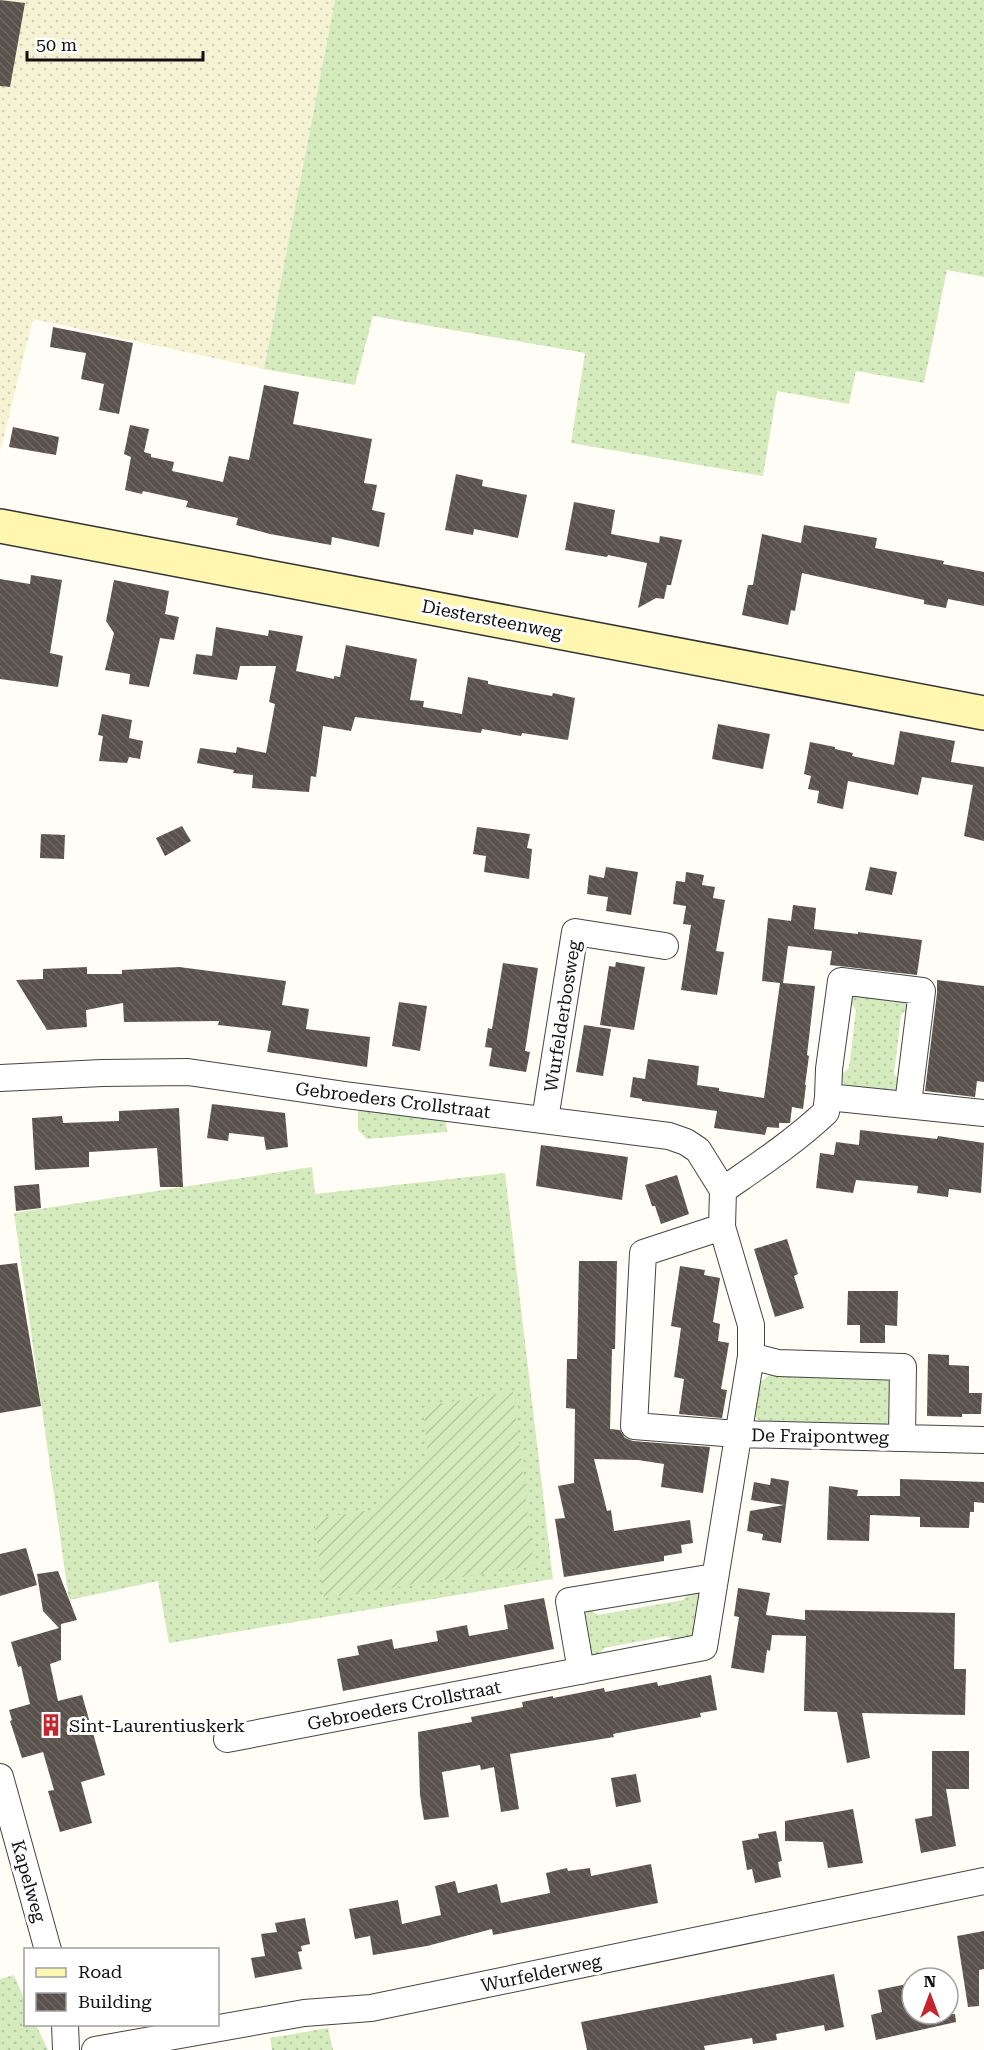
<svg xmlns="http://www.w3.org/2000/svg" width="984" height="2050" font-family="'Roboto Serif',serif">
<defs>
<pattern id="farmland-dots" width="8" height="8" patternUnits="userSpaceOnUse" patternTransform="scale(1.5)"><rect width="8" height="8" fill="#f6f3d4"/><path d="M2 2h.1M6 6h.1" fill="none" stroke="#d2cfb5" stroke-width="1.8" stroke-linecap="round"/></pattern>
<pattern id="grass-dots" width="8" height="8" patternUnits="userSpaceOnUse" patternTransform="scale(1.5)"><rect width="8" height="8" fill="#d5ebbd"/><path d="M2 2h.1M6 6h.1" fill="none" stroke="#b6c8a1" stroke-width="1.8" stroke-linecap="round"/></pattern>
<pattern id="garden-furrows" width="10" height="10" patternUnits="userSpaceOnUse" patternTransform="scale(1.5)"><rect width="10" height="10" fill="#d5ebbd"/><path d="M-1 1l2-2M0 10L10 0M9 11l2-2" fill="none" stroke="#b6c8a1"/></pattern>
<pattern id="building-back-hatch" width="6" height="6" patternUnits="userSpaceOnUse" patternTransform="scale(1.5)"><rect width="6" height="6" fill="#5a524d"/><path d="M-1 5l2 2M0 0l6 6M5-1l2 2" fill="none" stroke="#6d6662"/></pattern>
</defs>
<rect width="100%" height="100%" fill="#fffdf5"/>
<path fill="url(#farmland-dots)" d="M0 0H335L264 369 33 319 0 452Z"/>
<path fill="url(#grass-dots)" d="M335 0H984V277L947 270 924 383 856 371 849 404 777 391 763 476 571 443 585 353 373 316 355 385 264 369Z
M852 994 903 997 910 1007 901 1015 894 1074 902 1084 893 1091 850 1088 845 1085 839 1076 849 1068 856 1010 847 998Z
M358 1108 446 1120 447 1132 367 1139 358 1130Z
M312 1167 315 1194 505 1173 553 1579 169 1643 158 1581 69 1600 14 1213Z
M879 1373 892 1380 893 1420 880 1427 767 1424 757 1419 752 1409 758 1384 771 1374Z
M693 1587 701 1589 694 1633 680 1644 667 1636 604 1648 597 1658 591 1655 583 1613 588 1608 598 1615 683 1600Z
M14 1975 25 2001 26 2024 36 2025 48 2050H0V1979Z
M328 2028 333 2050H272L270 2038Z"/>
<path fill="url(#garden-furrows)" d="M513 1392 534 1566 324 1598 314 1519 372 1510 428 1459 423 1406Z"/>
<path fill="url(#building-back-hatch)" d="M0 0 25 3 10 87 0 86Z
M53 327 133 343 119 414 99 410 104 384 81 379 86 353 50 347Z
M264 385 299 392 293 424 372 439 364 483 377 485 372 510 385 513 379 547 332 537 331 545 270 534 236 525 238 518 186 507 188 501 143 491 142 494 125 490 131 457 124 454 130 425 149 429 144 452 151 454V457L174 462 172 471 223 482 229 456 249 460Z
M13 427 59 437 56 455 9 447Z
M456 474 483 480 482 486 527 495 518 538 474 529 473 535 445 530Z
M574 502 615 510 611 534 659 543 660 536 682 540 671 585H667L664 599 656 598 638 608 647 563 608 555 607 557 565 550Z
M804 525 877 538 875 548 944 561 943 564 984 572V606L948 599 946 608 924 604V600L802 573 795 611 791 610 788 625 742 615 748 585H753L762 534 801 543Z
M31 575 62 580 50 653 63 656 58 687 0 679V579L30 584Z
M114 580 169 591 165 614 179 617 174 640 160 638 149 687 129 684 130 674 105 670 114 633 106 621Z
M216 627 268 636 269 630 303 636 296 671 334 679V676L340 677 346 645 417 659 410 700 424 701 423 707 462 714 468 677 488 681V684L530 692 552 696 553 693 575 698 568 740 522 733 521 736 482 729 481 733 355 717 351 731 323 726 316 777 311 776 309 792 252 788 253 775 233 773 234 770 197 763 200 748 236 753 237 747 266 753 275 704 269 702 276 666H240L237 680 193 674 196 654 212 656Z
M102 714 132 720 129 738 143 741 140 759 129 757 127 763 99 761 103 736 98 735Z
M718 724 770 734 763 769 712 759Z
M900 731 955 741 951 762 984 767V841L964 836 973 785 922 777 918 795 848 781 843 809 817 803 819 791 808 789 811 776 804 774 810 742 835 747V749L853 753 852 756 894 765Z
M182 826 191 841 165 856 156 838Z
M477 827 530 834 527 848 532 849 529 879 484 872 486 856 473 854Z
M41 834 65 835 64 859 40 858Z
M606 867 638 872 631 915 606 911 608 897 587 894 589 875 604 878Z
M870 867 897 872 892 895 865 890Z
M686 872 704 875 702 885 715 887 713 898 725 900 716 951 724 952 717 995 681 990 691 925 683 924 686 906 673 904 676 881 685 882Z
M793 905 816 908 814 929 858 934V932L922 940 917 975 830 965 832 951 788 946 783 983 815 986 807 1055 809 1056 805 1085H806L803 1109 792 1107 790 1123H779V1128L767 1127 765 1135 714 1128 717 1111 642 1101V1099L630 1097 633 1077 645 1079 648 1059 699 1066 697 1085 719 1088V1091L764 1098 780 983 762 981 768 918 791 921Z
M616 962 645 967 634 1030 600 1025 609 966 615 967Z
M503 963 538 968 525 1051 530 1052 526 1072 489 1066 492 1048 485 1047 488 1028 492 1029Z
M87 967V974H122V970L179 967 286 981 282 1005 309 1009 306 1029 370 1037 367 1067 267 1052 271 1031 218 1025 219 1021 124 1022 123 1003 86 1010 87 1027 47 1030 16 980 43 979V969Z
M937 980 984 986V1082L977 1081 975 1097 925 1091 937 993Z
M399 1002 427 1006 420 1051 392 1046Z
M584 1025 611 1029 603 1076 576 1072Z
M212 1104 285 1113 288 1147 266 1150 264 1137 229 1133 228 1141 207 1138Z
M179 1108 183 1187H160L157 1148 89 1152V1167L35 1170 32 1118 62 1116 63 1123 119 1121V1111Z
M860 1130 937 1139 938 1136 984 1143 981 1193 949 1189 948 1197 917 1193 918 1186 856 1180 853 1193 816 1188 820 1153 834 1155 836 1142 859 1145Z
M541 1145 628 1157 622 1200 536 1186Z
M677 1175 689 1214 661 1224 655 1206H652L645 1185Z
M39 1184 41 1208 16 1211 14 1186Z
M787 1239 798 1274 794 1276 804 1308 775 1317 754 1249Z
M579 1261H617L615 1349H612L610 1429 620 1430 625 1438 633 1441 710 1447 703 1493 661 1487 664 1464 638 1460 594 1459 607 1511 611 1510 614 1531 690 1520 693 1543 681 1545 682 1553 664 1556V1561L564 1577 555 1519 565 1518 558 1486 574 1483 575 1409 566 1408 567 1359H577Z
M17 1263 41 1406 0 1413V1265Z
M680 1266 705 1270 704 1275 720 1278 713 1322 720 1324 718 1341 729 1343 721 1389 727 1390 722 1418 679 1414 684 1379 674 1377 681 1328 671 1326Z
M848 1291H898L897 1326 885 1325V1343H860V1325H847Z
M928 1354 949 1355V1365L969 1366V1393H982L981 1414H962V1417L927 1416Z
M771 1478 789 1481 781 1543 762 1540 763 1534 747 1531 750 1511 784 1505 751 1500 754 1482 770 1485Z
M900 1479 984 1482V1503L974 1502V1512H970L969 1528 920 1527V1517L870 1515 869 1541 827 1540 829 1486 858 1490 857 1496H900Z
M26 1548 37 1585 0 1596V1554Z
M58 1571 77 1620 61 1624V1660L50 1664 58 1701 82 1695 105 1775 81 1782 92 1823 60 1832 48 1791 54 1790 43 1752 22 1758 10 1721 12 1720 9 1710 30 1704 21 1666 18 1667 11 1642 59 1628 43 1611 37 1574Z
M738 1588 770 1593 766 1615 805 1620V1610L955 1613 954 1669H966L965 1715 862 1713 870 1758 847 1763 837 1712 804 1711 806 1636 772 1635 770 1651 767 1650 764 1673 731 1668 739 1617 734 1616Z
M544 1598 554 1649 343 1691 337 1659 359 1655 357 1646 392 1639 394 1649 438 1641 436 1631 467 1625 469 1636 508 1629 504 1605Z
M711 1675 717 1710 700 1713 701 1717 613 1734 614 1737 510 1754 519 1809 501 1812 494 1767 481 1770 480 1765 442 1772 449 1817 424 1820 420 1795 418 1732 472 1722 471 1717 523 1707 522 1702 553 1696V1698L604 1688 605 1692 657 1682 658 1686Z
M932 1751H969V1789H946L956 1846 921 1853 915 1819 932 1816Z
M636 1774 641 1802 616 1807 611 1778Z
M853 1809 863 1863 828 1868 823 1842 785 1841V1821Z
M776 1831 782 1861 778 1862 781 1877 755 1883 752 1869 747 1870 742 1841 759 1838 758 1834Z
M651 1864 658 1903 493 1935 492 1929 427 1946 373 1955 370 1936 355 1939 349 1909 398 1900 402 1924 441 1915 435 1886 455 1881 458 1893 497 1884 501 1903 550 1893 546 1873 567 1868 568 1871 590 1868 591 1876Z
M305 1918 310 1944 301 1946 302 1951 298 1952 302 1969 255 1978 251 1958 265 1956 261 1934 277 1932 275 1923Z
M984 1931V1969L979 1970V2006L968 2007 957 1936Z
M834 1974 844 2027 825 2031 824 2025 776 2034 777 2040 753 2044 752 2038 704 2046 705 2050H587L581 2022Z
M912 1983V2014H955L956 2022 876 2040 871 2015 882 2012 878 1990Z"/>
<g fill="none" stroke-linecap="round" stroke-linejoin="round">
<g stroke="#444" stroke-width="28">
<path id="minor" d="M0 1078 102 1073 188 1072 345 1095 669 1136 686 1142 698 1150 723 1190 722 1227 751 1325V1356L704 1647 227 1739
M828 1097 829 1069 841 981 922 991 908 1104
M545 1119 575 932 665 946
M723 1190C759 1165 794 1142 826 1112L828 1097 984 1113
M722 1227 643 1253 634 1426 737 1434 902 1438 903 1367 778 1363 751 1356
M902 1438 984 1440
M581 1671 569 1601 714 1577
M0 1777 48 1950
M65 2024 66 2050
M95 2050 304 2013 371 2008 984 1881"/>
</g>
<g stroke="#333" stroke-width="36">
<path id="secondary" d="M0 526 984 713"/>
</g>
<use href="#minor" stroke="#fff" stroke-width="26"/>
<use href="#secondary" stroke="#fff6b0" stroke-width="33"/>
</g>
<defs>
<g id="building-bare" transform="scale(1.8)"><path d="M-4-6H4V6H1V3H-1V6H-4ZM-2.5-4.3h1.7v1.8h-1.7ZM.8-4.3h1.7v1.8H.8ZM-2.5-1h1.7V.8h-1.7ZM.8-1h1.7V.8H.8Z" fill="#c4262e" stroke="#fff" stroke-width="2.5" paint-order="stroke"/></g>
</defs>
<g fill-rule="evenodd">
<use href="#building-bare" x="51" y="1725"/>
</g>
<g text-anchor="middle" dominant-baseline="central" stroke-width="6" stroke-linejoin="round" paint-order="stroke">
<g font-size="18" fill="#111" stroke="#fff">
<text transform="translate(492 619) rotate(11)">Diestersteenweg</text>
<text transform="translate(562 1016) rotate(-81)">Wurfelderbosweg</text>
<text transform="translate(393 1100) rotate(7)">Gebroeders Crollstraat</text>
<text transform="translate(820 1436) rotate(1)">De Fraipontweg</text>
<text transform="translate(404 1705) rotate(-11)">Gebroeders Crollstraat</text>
<text transform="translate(29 1881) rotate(74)">Kapelweg</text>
<text transform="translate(541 1973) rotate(-12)">Wurfelderweg</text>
</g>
<g font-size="18" fill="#111" stroke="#fff" text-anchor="start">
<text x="69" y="1725">Sint-Laurentiuskerk</text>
</g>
</g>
<rect x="24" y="1948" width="195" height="78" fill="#ffffff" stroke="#a0a0a0" stroke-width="1.5"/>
<rect x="36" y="1968" width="30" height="9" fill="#fff6b0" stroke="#a0a0a0" stroke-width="1.5"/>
<text x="78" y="1978" font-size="18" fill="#111111">Road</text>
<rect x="36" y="1993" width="30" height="18" fill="url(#building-back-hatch)" stroke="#a0a0a0" stroke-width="1.5"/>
<text x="78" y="2008" font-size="18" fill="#111111">Building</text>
<g transform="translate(930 1996)"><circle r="28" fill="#ffffff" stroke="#a0a0a0" stroke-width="1.5"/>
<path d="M0-4.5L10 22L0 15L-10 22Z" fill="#c4262e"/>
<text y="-9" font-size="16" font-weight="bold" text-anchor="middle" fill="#111111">N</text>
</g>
<path d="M27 51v9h176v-9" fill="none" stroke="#111111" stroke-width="3"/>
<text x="36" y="51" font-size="18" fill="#111111" stroke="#ffffff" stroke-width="4.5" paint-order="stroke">50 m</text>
</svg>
